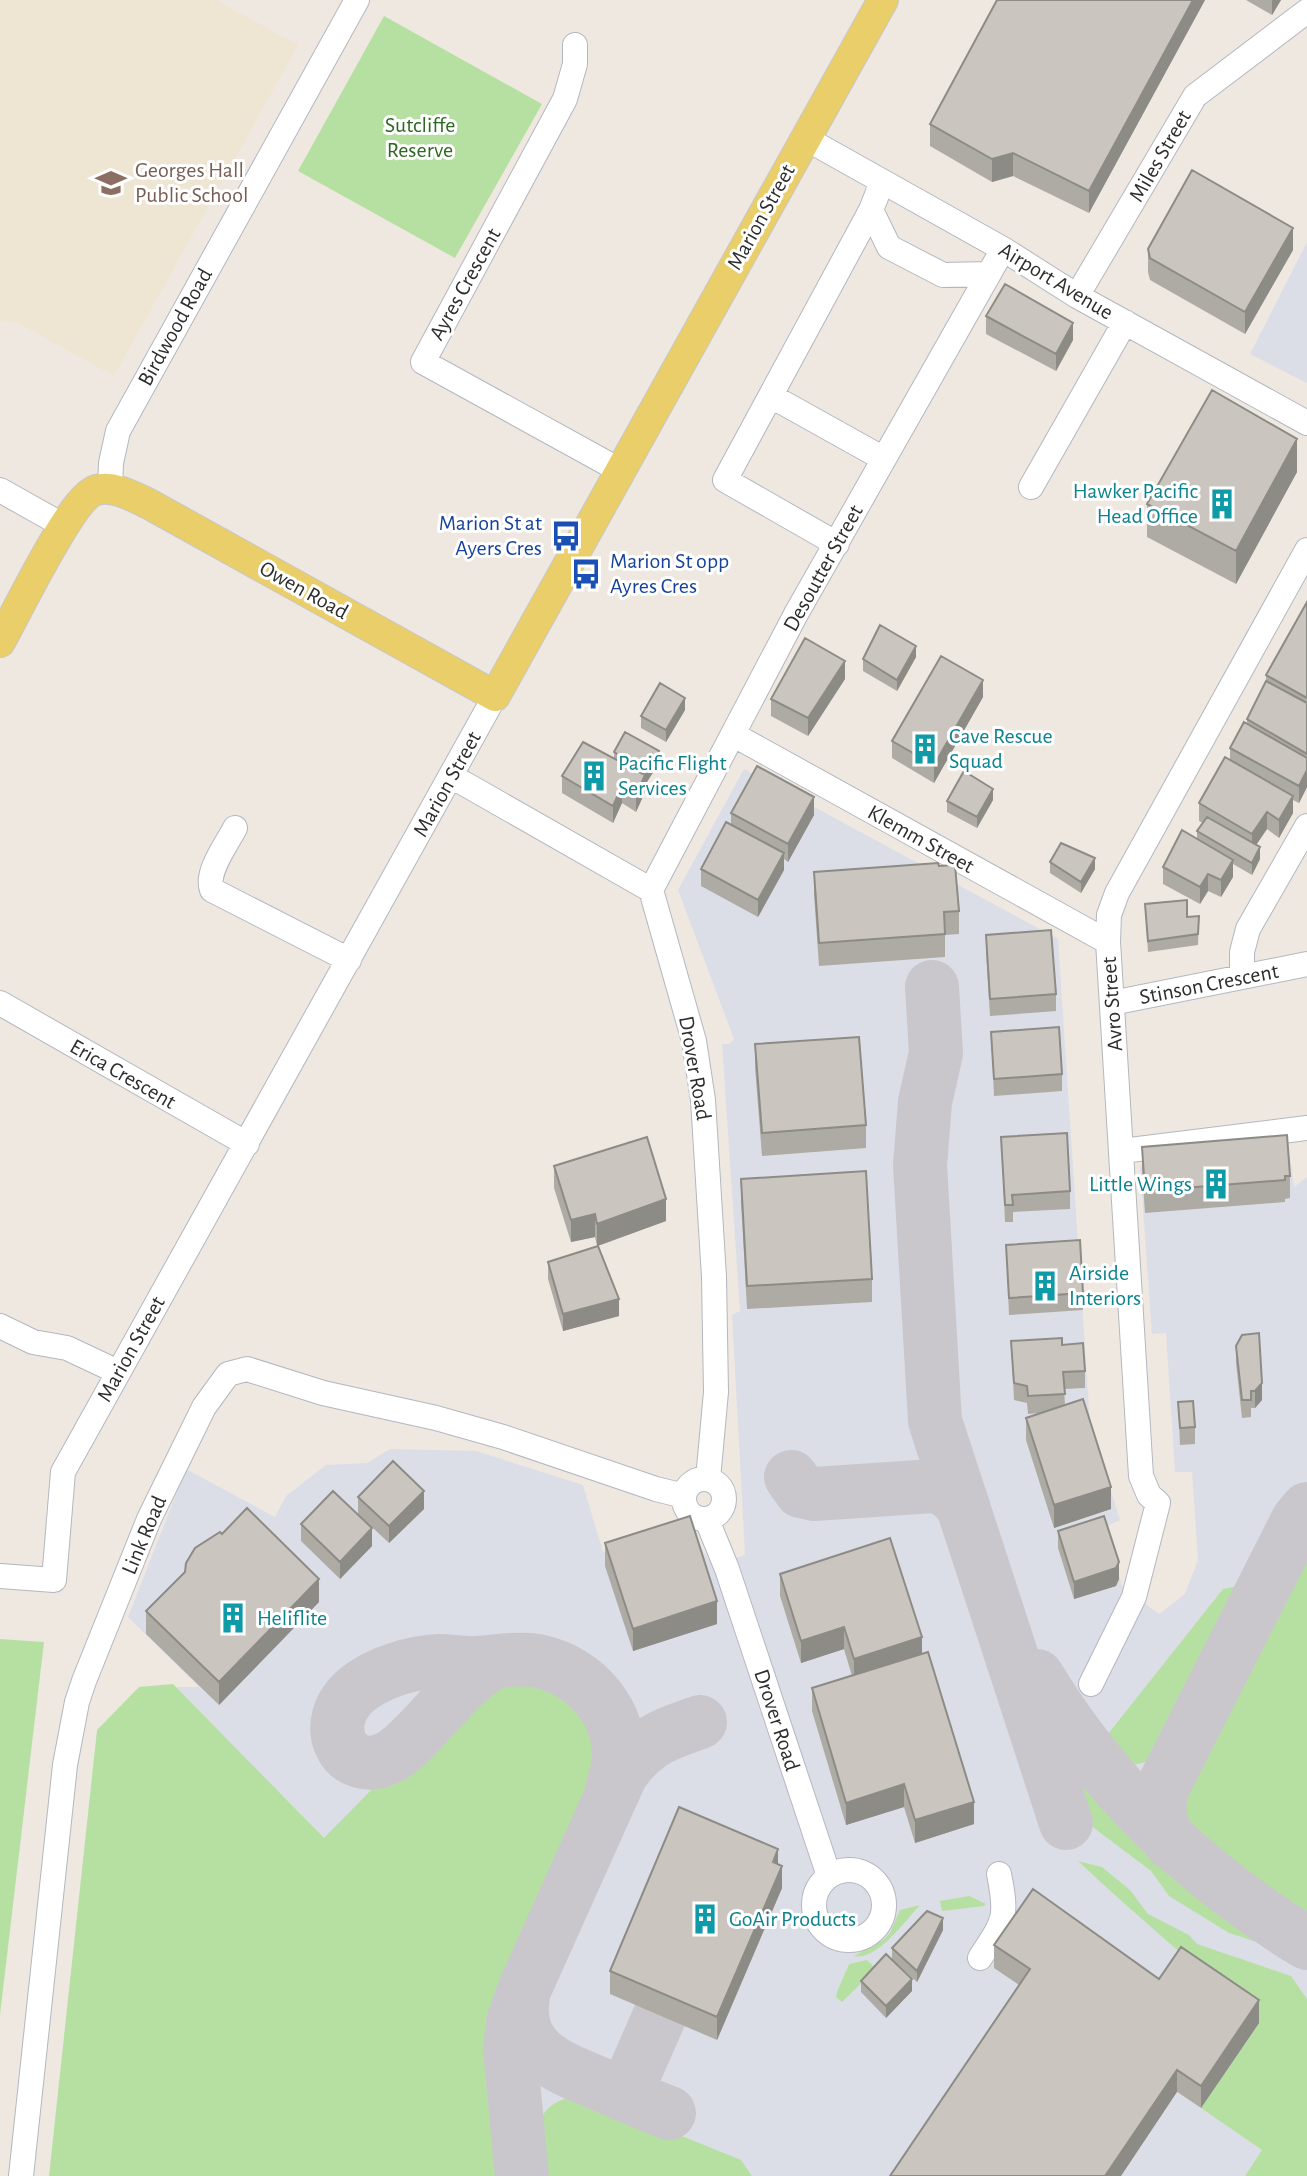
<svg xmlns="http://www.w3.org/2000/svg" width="1307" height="2176" font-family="'Alegreya Sans',sans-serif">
<rect width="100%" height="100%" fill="#eee8e1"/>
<path fill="#eee5d2" d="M0 0H216L298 45 114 376 20 324 0 320Z"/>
<path fill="#dcdee7" d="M1307 242V383L1250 354Z
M744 769 1058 939 1090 1424 1120 1520 1105 1527 1122 1586 1159 1614 1185 1594 1198 1560 1192 1472H1175L1166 1333 1152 1334 1140 1166 1290 1156 1294 1187 1307 1177V2176H49L139 1687H199L128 1617 186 1469 275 1517 286 1496 326 1465 367 1463 390 1449 476 1451 583 1485 603 1552 689 1531 713 1565 745 1555 732 1315 740 1311 722 1044H729L734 1039 678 890Z"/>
<path fill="#b6e0a1" d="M384 16 542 104 455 258 298 171Z
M1307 1553V1921C1278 1904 1197 1854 1184 1825 1180 1814 1182 1805 1185 1794Z
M1239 1586 1240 1591 1158 1752C1140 1772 1118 1766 1105 1744L1108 1734 1223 1589Z
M0 1639 44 1642 0 2015Z
M531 1670C592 1688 610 1712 602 1775L499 2004 492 2038V2056L505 2176H49L97 1730 139 1687 173 1684 324 1838 476 1683 495 1674Z
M1073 1777 1091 1785 1133 1830 1189 1883 1281 1950 1229 1933 1169 1896 1151 1871 1090 1825 1071 1779Z
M1078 1861 1102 1867 1130 1890 1148 1914 1189 1935 1197 1944 1291 1976 1307 1999V2176H1245L1262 2150 1201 2108 1259 2023C1199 1967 1137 1917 1078 1861Z
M969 1896 986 1904 984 1906 942 1911 940 1901Z
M920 1905C905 1921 877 1961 854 1956L883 1940 890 1933 900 1910Z
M867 1960 876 1969 842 2002 836 1997 837 1992 849 1964Z
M583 2096 741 2160 752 2176H539C534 2136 531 2099 583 2096Z"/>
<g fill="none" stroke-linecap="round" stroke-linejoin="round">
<path stroke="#c9c7cc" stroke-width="54" d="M932 987 936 1053 925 1102 920 1165 935 1421 1066 1823
M791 1477 801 1491 815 1494 933 1486C948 1489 956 1497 964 1509
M493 1662C465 1679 444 1706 422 1729 412 1739 403 1750 390 1757 344 1781 315 1722 359 1688 380 1672 413 1662 439 1661 449 1661 460 1663 470 1663 490 1663 511 1658 531 1660 578 1666 618 1705 619 1754 619 1766 615 1779 612 1790
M1037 1676C1105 1788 1195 1875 1307 1943
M1172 1844C1159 1827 1156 1808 1163 1787L1298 1520 1307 1509
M523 1996C514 2052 559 2067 600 2084 623 2094 646 2104 669 2113
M625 2095 660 2015
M522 2176 510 2050 513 2022 525 1988 621 1774C644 1741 663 1735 700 1722"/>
<g stroke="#b4b7c0" stroke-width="26">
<path id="minor" d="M575 45V64L565 99 423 362 621 471
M805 138 1003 249 1077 296 1307 423
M871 210 889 247 943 275 989 274
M1077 296 1195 96 1307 11
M771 396 884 459
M1031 487 1125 322
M110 489 111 463 118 431 357 0
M0 490 64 526
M837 544 725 480 871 210 882 182
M734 735 1108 942
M451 776 651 890 694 1041 703 1100 714 1277 716 1392 708 1479
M235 828C227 844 205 872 212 890L349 960
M651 890 796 614 1003 249
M1242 977V952L1248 929 1307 826
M0 1003 247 1144
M1112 1003 1307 964
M1122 1151 1307 1128
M0 1326 33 1342 67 1348 118 1372
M684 1499a20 20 0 1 1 40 0a20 20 0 1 1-40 0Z
M707 1520 727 1569 829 1876
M0 1576 54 1580 63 1472 495 696
M1091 1684 1134 1597 1158 1503 1149 1495 1141 1476 1108 942 1109 915 1117 893 1307 550
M814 1905a35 35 0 1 1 70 0a35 35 0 1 1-70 0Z
M980 1958C1004 1921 1008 1919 999 1874
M21 2176 65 1765 77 1702 84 1681 149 1519 204 1407 228 1374 247 1369 323 1393 436 1418 503 1437 656 1489 684 1496"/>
</g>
<g stroke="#c8c8c8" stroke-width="32">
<path id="major" d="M0 642C16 614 71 498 96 490 114 485 134 497 149 504L495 696 883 0"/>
</g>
<use href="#minor" stroke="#fff" stroke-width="24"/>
<use href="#major" stroke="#e9ce6a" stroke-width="30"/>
</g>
<path fill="#aeaaa4" d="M997 0H1205L1089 213 1013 176 992 182 930 146V124Z
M1246 0H1281L1272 15Z
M1148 249 1293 250 1245 334 1150 280 1148 272Z
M986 316 1073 340 1056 371 986 334Z
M1297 472 1236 584 1147 537V504Z
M1307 602V787L1299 803 1293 800V813L1279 838 1267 829 1256 845 1260 859 1252 875 1233 864V877L1221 897 1208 891 1200 904 1163 884V867L1197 839V831L1203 823 1199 821V803L1230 760V748L1247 724V719L1266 681V675Z
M916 657 897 691 863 671V659Z
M845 679 808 736 771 716V699Z
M983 697 934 783 892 758V741Z
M685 710 666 742 641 728V716Z
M614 752 659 763 645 785V792L636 812 622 803 613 823 562 793V776L614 759Z
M993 800 977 828 947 812V801Z
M731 813 814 815 788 862 784 859V870L758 917 701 886V869L731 824Z
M1050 862 1095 869 1081 893 1050 873Z
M939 866 959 911V934L945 935V957L819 966 814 895V872Z
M1145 904 1187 917 1199 916 1198 945 1148 952Z
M986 935 1056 994V1011L990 1016 986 952Z
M991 1032 1062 1074V1091L994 1096Z
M755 1044 866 1125V1148L762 1156 755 1067Z
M1001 1137 1070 1191V1209L1013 1212V1222H1005Z
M1142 1147 1290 1176V1198L1285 1199V1202L1145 1213 1142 1170Z
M554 1166 666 1221 598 1246 619 1316 563 1331 548 1279V1262L597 1246 595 1237 571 1242 554 1188Z
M741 1179 872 1279V1302L747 1309 741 1201Z
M1006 1245 1083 1293V1310L1009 1315Z
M1011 1341 1085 1371V1388L1064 1389 1065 1405 1111 1509 1054 1528 1026 1440V1418L1040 1413 1028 1414 1027 1403 1014 1400Z
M1236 1346 1262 1400 1255 1408H1251V1417L1242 1418 1236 1363Z
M1178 1402 1195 1427V1444L1180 1445Z
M358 1497 424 1509 389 1543 358 1514Z
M301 1524 372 1546 340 1579 301 1541Z
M1058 1531 1119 1579 1116 1586 1074 1599 1058 1548Z
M222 1534 319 1602 219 1705 146 1634V1611Z
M605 1543 717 1624 633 1651 605 1566Z
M780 1574 922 1654 974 1824 915 1843 904 1807 846 1825 812 1711V1688L852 1676 844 1649 801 1663 780 1596Z
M778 1864 782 1888 717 2040 610 1994V1971Z
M943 1930 917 1982 892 1959V1948Z
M994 1945 1159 1979 1259 2023 1201 2108 994 1968Z
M861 1981 912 1991 886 2018 861 1992Z"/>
<path fill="#8d8b86" d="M1193 0H1205L1089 213V191Z
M1272 0H1281L1272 15Z
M1013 153V176L992 182V159Z
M1293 228V250L1245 334V312Z
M1073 323V340L1056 371V354Z
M1297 439V472L1236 584V551Z
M916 646V657L897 691V680Z
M845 661V679L808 736V718Z
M983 680V697L934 783V765Z
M685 698V710L666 742V730Z
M659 751V763L645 785V792L636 812V795L644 776Z
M1307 770V787L1299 803V786Z
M622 786V803L613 823V806Z
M993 789V800L977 828V817Z
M1293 796V813L1279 838V820Z
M814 797V815L788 862V844Z
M1267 812V829L1252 851V834Z
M1260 847V859L1252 875V863Z
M784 853V870L758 917V900Z
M1095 858V869L1081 893V882Z
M1233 860V877L1221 897V880Z
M1208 874V891L1200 904V887Z
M666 1199V1221L597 1246V1224Z
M595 1214V1237L571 1242V1220Z
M619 1299V1316L563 1331V1314Z
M1262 1383V1400L1255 1408V1391Z
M1111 1487V1509L1054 1528V1505Z
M424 1491V1509L389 1543V1526Z
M372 1528V1546L340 1579V1562Z
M1119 1562V1579L1116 1586 1074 1599V1582Z
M319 1579V1602L219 1705V1682Z
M717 1601V1624L633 1651V1629Z
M844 1627V1649L801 1663V1641Z
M922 1637V1659L854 1681V1659Z
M904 1784V1807L846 1825V1803Z
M974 1802V1824L915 1843V1820Z
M778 1849V1872L773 1862Z
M782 1866V1888L717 2040V2017Z
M943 1918V1930L917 1982V1971Z
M912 1979V1991L886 2018V2006Z
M1259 2000V2023L1201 2108V2086Z
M1177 2070V2092L1121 2176H1105Z"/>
<path fill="#cac6bf" stroke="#8d8b86" stroke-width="2" d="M997 0H1193L1089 191 1013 153 992 159 930 124Z
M1192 170 1293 228 1245 312 1150 258 1148 249Z
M1005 284 1073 323 1056 354 986 316Z
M1212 390 1297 439 1236 551 1147 504Z
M1307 602V698L1266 675Z
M880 625 916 646 897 680 863 659Z
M805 638 845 661 808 718 771 699Z
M941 656 983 680 934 765 892 741Z
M1266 681 1307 703V754L1247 719Z
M660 683 685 698 666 730 641 716Z
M1244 722 1307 758V770L1299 786 1230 748Z
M625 732 659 751 645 775 627 765 629 761 614 752Z
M583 742 645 775 636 795 622 786 613 806 562 776Z
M1225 757 1293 796 1279 820 1267 812 1252 834 1199 803Z
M757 766 814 797 788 844 731 813Z
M964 771 993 789 977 817 947 801Z
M1207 817 1260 847 1252 863 1197 831Z
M726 822 784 853 758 900 701 869Z
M1182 830 1233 860 1221 880 1208 874 1200 887 1163 867Z
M1061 843 1095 858 1081 882 1050 862Z
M938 863 939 866 955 865 959 911 944 912 945 934 819 943 814 872Z
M1187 900V917L1199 916 1198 934 1148 941 1145 904Z
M1051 930 1056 994 990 999 986 935Z
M1059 1027 1062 1074 994 1079 991 1032Z
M859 1037 866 1125 762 1133 755 1044Z
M1067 1133 1070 1191 1012 1195 1013 1205H1005L1001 1137Z
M1287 1135 1290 1176H1285V1180L1145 1191 1142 1147Z
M647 1137 666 1199 597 1224 595 1214 571 1220 554 1166Z
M866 1171 872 1279 747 1286 741 1179Z
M1080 1240 1083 1293 1009 1298 1006 1245Z
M598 1246 619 1299 563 1314 548 1262Z
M1259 1333 1262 1383 1255 1391H1251V1400H1242L1236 1346 1242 1335Z
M1062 1338V1345L1083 1343 1085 1371 1063 1372 1065 1394 1028 1396 1027 1386 1014 1383 1011 1341Z
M1083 1399 1111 1487 1054 1505 1026 1418Z
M1193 1401 1195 1427 1180 1428 1178 1402Z
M393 1461 424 1491 389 1526 358 1497Z
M333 1491 372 1528 340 1562 301 1524Z
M247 1508 319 1579 219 1682 146 1611 185 1572 186 1563 195 1548 220 1532 222 1534Z
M690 1516 717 1601 633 1629 605 1543Z
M1104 1516 1119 1562 1116 1568 1074 1582 1058 1531Z
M890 1538 922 1637 854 1659 844 1627 801 1641 780 1574Z
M928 1652 974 1802 915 1820 904 1784 846 1803 812 1688Z
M679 1807 778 1849 773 1862 782 1866 717 2017 610 1971Z
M1033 1889 1159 1979 1181 1947 1259 2000 1201 2086 1177 2070 1105 2176H890L1030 1969 994 1945Z
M927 1911 943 1918 917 1971 892 1948Z
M886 1954 912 1979 886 2006 861 1981Z"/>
<defs>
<g id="school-bare" transform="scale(2.4)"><path d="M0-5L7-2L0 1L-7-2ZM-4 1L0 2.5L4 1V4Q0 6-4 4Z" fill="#8d6e63" stroke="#fff" stroke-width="2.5" paint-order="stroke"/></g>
<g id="building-bare" transform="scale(2.4)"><path d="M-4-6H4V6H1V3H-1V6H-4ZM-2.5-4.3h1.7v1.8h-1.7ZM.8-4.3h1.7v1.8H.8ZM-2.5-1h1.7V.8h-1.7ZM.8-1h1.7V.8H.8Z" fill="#0f9aa8" stroke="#fff" stroke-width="2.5" paint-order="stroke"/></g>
<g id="bus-bare" transform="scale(2.4)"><path d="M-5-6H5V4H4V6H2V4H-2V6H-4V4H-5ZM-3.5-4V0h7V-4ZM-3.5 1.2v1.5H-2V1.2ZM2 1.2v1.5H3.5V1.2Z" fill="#1a4fb4" stroke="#fff" stroke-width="2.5" paint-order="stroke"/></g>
</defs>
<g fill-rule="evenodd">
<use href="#school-bare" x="111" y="183"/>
<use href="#building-bare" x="1222" y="504"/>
<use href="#bus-bare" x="566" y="536"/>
<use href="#bus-bare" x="586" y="574"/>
<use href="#building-bare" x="925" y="749"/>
<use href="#building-bare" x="594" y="776"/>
<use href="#building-bare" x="1216" y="1184"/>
<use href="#building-bare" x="1045" y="1286"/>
<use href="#building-bare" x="233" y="1618"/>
<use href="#building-bare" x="705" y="1919"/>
</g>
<g text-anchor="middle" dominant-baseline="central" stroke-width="6" stroke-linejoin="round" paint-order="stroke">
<g font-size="22" fill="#2d6820" stroke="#fff">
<text x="420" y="125">Sutcliffe<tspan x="420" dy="25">Reserve</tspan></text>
</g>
<g font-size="22" fill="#2d2d2d" stroke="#fff">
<text transform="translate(1160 156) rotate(-60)">Miles Street</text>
<text transform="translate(761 217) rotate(-61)">Marion Street</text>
<text transform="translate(1056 281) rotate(31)">Airport Avenue</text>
<text transform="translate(465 284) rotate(-61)">Ayres Crescent</text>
<text transform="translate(175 327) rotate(-61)">Birdwood Road</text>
<text transform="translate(823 568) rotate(-61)">Desoutter Street</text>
<text transform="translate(304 590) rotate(29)">Owen Road</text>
<text transform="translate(447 784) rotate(-61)">Marion Street</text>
<text transform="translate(921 839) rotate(29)">Klemm Street</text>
<text transform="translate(1209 984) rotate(-11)">Stinson Crescent</text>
<text transform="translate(1112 1004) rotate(-94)">Avro Street</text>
<text transform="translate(695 1068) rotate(80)">Drover Road</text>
<text transform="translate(123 1074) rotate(30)">Erica Crescent</text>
<text transform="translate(131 1349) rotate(-61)">Marion Street</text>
<text transform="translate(144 1535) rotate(-67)">Link Road</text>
<text transform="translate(777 1720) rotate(72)">Drover Road</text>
</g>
<g font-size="22" fill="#785e54" stroke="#fff" text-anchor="start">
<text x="135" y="170">Georges Hall<tspan x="135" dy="25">Public School</tspan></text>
</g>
<g font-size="22" fill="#0d838f" stroke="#fff" text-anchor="start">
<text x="1198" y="491" text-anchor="end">Hawker Pacific<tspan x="1198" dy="25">Head Office</tspan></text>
<text x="949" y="736">Cave Rescue<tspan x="949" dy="25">Squad</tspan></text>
<text x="618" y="763">Pacific Flight<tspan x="618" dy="25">Services</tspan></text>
<text x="1192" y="1184" text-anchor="end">Little Wings</text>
<text x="1069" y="1273">Airside<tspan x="1069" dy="25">Interiors</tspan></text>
<text x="257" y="1618">Heliflite</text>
<text x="729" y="1919">GoAir Products</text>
</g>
<g font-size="22" fill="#164399" stroke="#fff" text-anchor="end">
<text x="542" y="523">Marion St at<tspan x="542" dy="25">Ayers Cres</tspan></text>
<text x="610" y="561" text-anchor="start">Marion St opp<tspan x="610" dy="25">Ayres Cres</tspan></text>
</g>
</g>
</svg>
